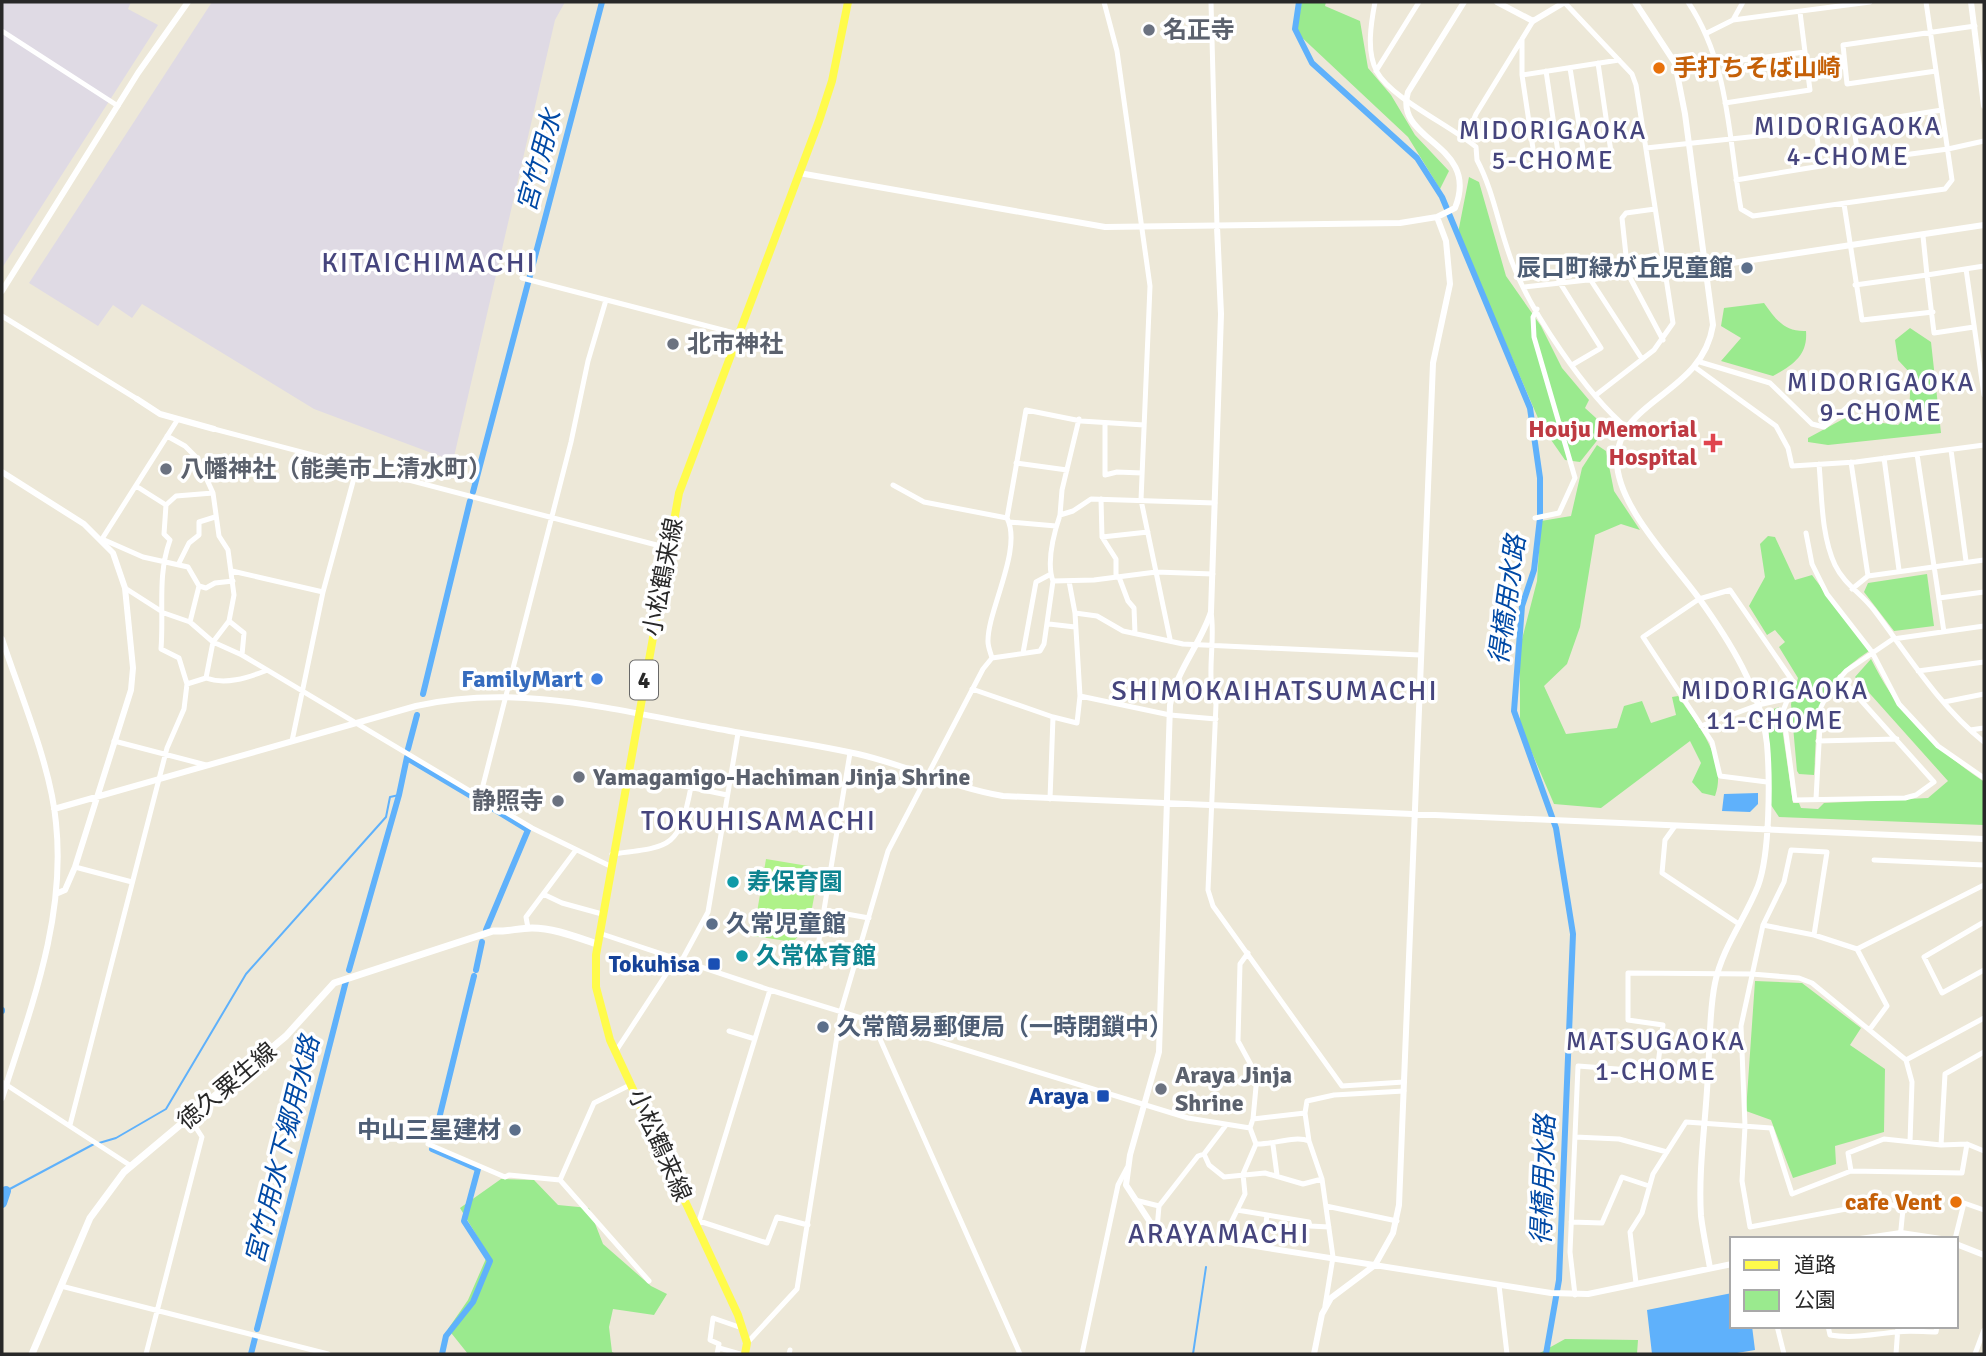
<svg xmlns="http://www.w3.org/2000/svg" width="1986" height="1356" font-family="Signika,'Noto Sans JP',sans-serif">
<rect width="100%" height="100%" fill="#ede8d8"/>
<path fill="#dfdae4" d="M2 2H131L128 9 158 25 2 268Z
M212 2H565L555 20 453 461 314 409 142 304 132 318 113 305 98 326 29 283Z"/>
<path fill="#9aea8e" d="M1302 2H1326L1325 6 1360 21 1368 68 1391 95 1415 135 1449 171 1440 189 1408 137 1296 32Z
M1469 177 1479 182 1506 276 1541 326 1562 368 1589 400 1585 408 1607 428 1580 462 1565 460 1549 437 1541 439 1538 418 1458 233Z
M1764 303C1776 320 1785 332 1806 331 1808 355 1793 365 1773 376L1721 361 1741 338 1721 326 1724 308Z
M1910 328 1931 342 1941 433 1828 445 1808 442V438L1845 418 1898 425 1909 414 1911 374 1898 360 1895 340Z
M1597 445 1606 451 1614 491 1640 530 1621 524 1595 535 1580 627 1567 664 1544 686 1566 734 1617 728 1624 706 1642 701 1651 723 1676 715 1672 697 1678 696C1697 724 1728 760 1715 796L1702 793 1692 782 1701 763 1690 741 1601 808 1554 804 1520 725V647L1537 581 1541 521 1571 516 1582 468Z
M1768 536 1775 537 1795 580 1812 575 1869 651C1810 691 1819 710 1814 775L1799 774 1797 771 1791 704 1798 678 1779 647 1785 642 1775 630 1767 635 1749 606 1765 577 1760 544Z
M1927 574 1934 626 1894 631 1864 592 1868 583Z
M1871 659C1900 717 1931 745 1983 781L1984 825 1779 817 1771 805 1768 711 1779 707 1793 803H1799L1801 808 1818 809 1824 803 1928 798 1948 781 1855 677Z
M1755 981 1802 983 1861 1028 1850 1045 1885 1069 1884 1132 1835 1146 1836 1164 1793 1178 1771 1120 1746 1111Z
M501 1179 534 1180 558 1205 589 1208 603 1244 651 1286 667 1294 654 1315 613 1309 609 1327 612 1352 616 1354H468L448 1329 468 1300 488 1254 460 1208Z
M1565 1339 1638 1340 1637 1354H1538Z"/>
<path fill="#aff289" d="M766 859 808 866 818 876 809 924 793 942 753 936Z"/>
<path fill="#5fb1fb" d="M1758 793V804L1750 812 1722 811 1724 794Z
M1732 1293V1326H1752L1755 1350 1731 1354H1652L1647 1310Z"/>
<g fill="none" stroke-linecap="round" stroke-linejoin="round">
<path stroke="#5fb1fb" stroke-width="2" d="M99 1143 116 1138 166 1109 246 974 386 817 390 797 399 795
M6 1191 94 1144
M1193 1354 1206 1267"/>
<path stroke="#5fb1fb" stroke-width="6" d="M1299 2 1295 29 1312 63 1417 158 1442 197 1530 408 1540 478V518L1534 570 1522 606 1514 711 1556 828 1573 934 1559 1280 1546 1354
M473 492 602 2
M423 694 470 501
M408 749 417 715
M407 758 471 796
M479 800 528 830 486 930
M349 970 399 795 407 757
M476 970 482 942
M2 1011V1010
M434 1139 474 976
M432 1149 478 1169 464 1221 490 1261 473 1302 446 1336 442 1354
M257 1329 346 981
M251 1354 255 1338"/>
<path stroke="#5fb1fb" stroke-width="10" d="M2 1203 6 1191"/>
<path stroke="#fff" stroke-width="5" d="M1104 2 1117 51 1150 286 1141 500 1170 639
M1211 2 1217 227
M1375 2C1371 23 1366 52 1377 72 1391 98 1451 126 1476 147L1477 160C1494 192 1499 229 1512 262 1530 311 1587 395 1627 428
M1564 2 1632 74 1636 85 1673 323 1654 350 1596 395
M1688 2C1730 65 1728 137 1741 209L1753 216 1945 189 1952 180 1926 2
M1733 20 1743 2
M2 31 118 106
M1707 33 1733 20 1870 2
M1522 39V75L1535 162 1611 152 1598 63
M1718 63 1805 52 1800 12
M1570 68 1584 156
M1376 71 1419 2
M1546 71 1559 159
M1936 71 1847 84 1843 45 1975 26
M1522 75 1619 60
M1725 103 1810 90 1805 52
M1853 123 1859 161 1948 149 1984 141
M1466 138 1476 114 1533 21
M1646 148 1816 130 1942 110
M1736 180 1821 166 1816 130
M1844 204 1862 320 1933 312
M1655 209 1626 213 1622 218 1628 274 1663 340
M1923 236 1927 275 1984 266
M1966 269 1984 395
M522 278 738 334
M1590 279 1642 359
M1560 283 1601 348 1572 365
M1855 285 1927 275 1934 333 1974 327
M1524 287 1706 267
M2 316 137 399
M1700 362 1770 383 1812 424 1824 427 1851 404
M1696 368 1776 426 1788 448 1792 466 1856 462 1984 445
M178 419 102 539 143 557 188 567 199 586 190 622
M1105 423V475L1117 472 1142 473
M214 429 668 548
M1951 450 1966 561
M1917 454 1944 632
M1884 458 1899 570
M1851 462 1868 576
M1016 463 1067 470
M1819 464C1822 496 1821 535 1835 565 1844 584 1862 594 1874 610 1908 655 1939 706 1984 742
M893 485 924 502 1007 518
M136 486 166 505 164 534 170 540C157 576 164 611 161 649L179 658 187 684
M1101 499 1102 537 1116 559V577
M166 505 176 496 213 493
M1060 515 1062 490 1079 419
M1535 518 1559 513 1575 478 1534 337 1533 317 1537 309
M1009 522 1056 526
M1806 533 1812 564 1827 594 1872 652 1899 704 1938 746 1984 778
M1102 537 1148 532
M179 563 189 543 199 535V522L215 517
M232 571 323 592
M1119 577 1128 601 1134 608 1135 633
M1053 581 1094 580 1156 572 1213 574
M1069 581 1075 613 1080 696 1170 715 1216 719
M199 586 206 588 215 583 233 581
M125 588 164 613 190 622 213 642 242 655 532 828 610 866
M1852 589 1868 576 1984 560
M1939 598 1984 592
M1211 612C1216 642 1205 677 1216 704L1208 890 1213 906 1342 1086 1404 1082
M1075 613 1097 616 1123 631 1183 644 1420 655
M229 621 244 633 242 655
M1049 624 1075 627
M1023 653 1036 582 1051 574
M992 658C991 654 988 647 988 642 987 611 1023 549 1007 518L1026 410 1081 421 1144 425
M1918 671 1984 662
M206 678C225 685 247 678 265 671
M972 689 1053 717 1050 799
M1944 702 1984 694
M1053 717 1077 723 1080 696
M1701 726 1758 705 1786 699
M1970 730 1984 728
M114 741 206 765
M292 741 323 592 357 467
M1818 741 1897 739
M850 753 817 952 858 959
M627 774 727 795
M1767 782 1720 776 1712 742 1643 637 1699 599 1730 590 1794 683 1783 711 1795 800 1905 798 1916 795 1934 782 1840 677
M480 797 571 442 588 361 606 300
M1816 799 1821 707 1829 691 1846 671 1893 639 1984 626
M1675 826 1665 840 1662 873 1739 924
M612 854C672 847 679 848 691 787
M1874 860 1984 865
M75 867 132 882
M543 894 562 903 602 914
M824 910 869 918
M1984 922 1924 957 1942 993 1984 970
M1763 925 1784 882 1791 850 1827 852 1814 935
M528 928 526 917 576 850
M599 933 770 990 1188 1118 1250 1128 1256 1144C1272 1145 1295 1135 1309 1141L1322 1179 1333 1257 1325 1306
M1857 949 1984 885
M1248 953 1240 964 1238 1041 1257 1076 1253 1119
M682 960 708 912 738 733
M872 1021 1020 1354
M1870 1029 1887 1006 1857 949 1814 935 1763 925 1741 1026 1745 1126 1742 1181 1750 1227 1884 1202 1903 1209 1900 1239
M729 1031 755 1039
M616 1051 676 959
M1906 1060 1984 1018
M1657 1072 1663 1025 1628 1020V973L1752 974 1799 978 1812 983 1906 1060 1912 1082 1910 1142
M2 1082 131 1166
M70 1125 167 748 184 709 187 684 206 678 213 642 229 621 234 595 228 550 219 536 213 493 197 458 185 446 167 436
M1226 1125 1204 1154 1209 1165 1224 1177 1265 1173 1303 1184 1322 1179
M1250 1128 1253 1119 1305 1113
M1575 1137 1619 1139 1667 1152
M1309 1141 1305 1113 1307 1101 1334 1095 1404 1091
M428 1144 505 1177 509 1175 560 1180 649 1281
M1273 1145 1277 1175
M1941 1145 1945 1074 1984 1052
M1851 1171 1962 1173 1967 1144
M560 1180 594 1103 632 1084
M1135 1200 1159 1206
M1326 1206 1397 1221
M1237 1210 1309 1222 1310 1226 1329 1227
M699 1221 767 1243 777 1217 808 1225
M1571 1222 1602 1223 1622 1177 1649 1186
M697 1228 770 990
M1157 1229 1159 1206 1198 1156 1204 1154
M1955 1239 1964 1203 1984 1210
M1222 1241 1245 1194 1243 1174 1256 1144
M1263 1247 1267 1215
M1636 1283 1630 1232 1642 1213 1653 1174 1686 1122 1771 1128 1792 1194 1851 1171 1848 1153 1884 1139 1941 1145 1967 1144 1984 1151
M1499 1285 1507 1354
M61 1286 328 1354
M1575 1295 1570 1252 1578 1066 1708 1076
M1777 1326 1784 1354
M1828 1326 1830 1335C1854 1339 1873 1334 1897 1332 1910 1330 1923 1332 1936 1332L1937 1326
M747 1343 797 1289 841 1011 888 851 983 669 992 658 1040 651 1044 644 1053 581C1046 562 1054 533 1060 515L1073 511 1091 499 1215 503
M719 1348 740 1354
M146 1354 202 1137 189 1117
M717 1354 719 1344 710 1340 713 1318 742 1328
M789 1354 790 1350
M1082 1354 1118 1185 1127 1168
M1896 1354 1898 1326
M1975 1354 1984 1330"/>
<path stroke="#fff" stroke-width="6" d="M1497 2 1533 21 1565 2
M1635 2 1675 63 1685 114 1713 325C1702 394 1621 398 1617 457 1614 503 1672 561 1698 597 1729 640 1761 690 1767 744 1770 780 1770 854 1758 886 1745 919 1722 948 1715 983 1709 1012 1710 1044 1708 1073 1706 1120 1698 1169 1701 1216 1703 1233 1707 1251 1710 1268
M1971 2 1984 106
M799 173 1105 227 1400 223 1437 217
M1217 227 1221 314 1211 612C1200 645 1176 671 1170 705L1159 1052 1130 1155 1126 1185 1152 1225 1166 1232 1551 1293 1588 1294 1732 1264
M1706 267 1984 225
M2 291 138 73 188 2
M137 399 160 414 214 429
M2 472 84 524 113 553 125 588 133 668 131 690 75 867 65 890 58 893
M2 639C20 694 51 766 56 823 66 919 31 1007 2 1098
M54 809 416 706C516 683 615 710 714 728 765 738 816 744 866 756 912 768 956 788 1003 796L1984 839
M1860 1239 1901 1233 1941 1239
M1956 1244 1984 1255
M1314 1354 1322 1314 1331 1298 1375 1265 1393 1233 1399 1205 1433 363 1450 284 1446 241 1437 217 1455 208C1481 143 1393 142 1408 92L1464 2"/>
<path stroke="#fff" stroke-width="7" d="M32 1354 90 1218 124 1172 286 1036 334 983 493 931C507 932 518 928 532 928 554 928 576 937 597 944"/>
<path stroke="#fffb4b" stroke-width="8" d="M745 1354 747 1343 738 1315 610 1040 596 987V955L679 493 819 121 832 81 848 2"/>
</g>
<g fill="#6b7280" stroke="#fff" stroke-width="2.5">
<circle cx="1149" cy="30" r="7"/>
<circle cx="673" cy="344" r="7"/>
<circle cx="166" cy="469" r="7"/>
<circle cx="579" cy="777" r="7"/>
<circle cx="558" cy="801" r="7"/>
<circle cx="1161" cy="1089" r="7"/>
</g>
<g fill="#e8710a" stroke="#fff" stroke-width="2.5">
<circle cx="1659" cy="68" r="7"/>
<circle cx="1956" cy="1202" r="7"/>
</g>
<g fill="#5c6f8a" stroke="#fff" stroke-width="2.5">
<circle cx="1747" cy="268" r="7"/>
<circle cx="712" cy="924" r="7"/>
<circle cx="823" cy="1027" r="7"/>
<circle cx="515" cy="1130" r="7"/>
</g>
<path fill="#e0444e" stroke="#fff" stroke-width="2.5" d="M1709.5 432.5h7v7h7v7h-7v7h-7v-7h-7v-7h7z"/>
<circle fill="#3f7fe0" stroke="#fff" stroke-width="2.5" cx="597" cy="679" r="7"/>
<g fill="#0f9aa8" stroke="#fff" stroke-width="2.5">
<circle cx="733" cy="882" r="7"/>
<circle cx="742" cy="956" r="7"/>
</g>
<g fill="#1a4fb4" stroke="#fff" stroke-width="2.5">
<rect x="707" y="957" width="14" height="14" rx="3.5"/>
<rect x="1096" y="1089" width="14" height="14" rx="3.5"/>
</g>
<g text-anchor="middle" dominant-baseline="central" stroke-width="7" stroke-linejoin="round" paint-order="stroke">
<rect fill="#fff" stroke="#686868" stroke-width="2" x="630" y="660.5" width="28" height="39" rx="5"/>
<g font-size="23" font-weight="bold" fill="#282828">
<text x="644" y="680">4</text>
</g>
<g font-size="24" font-weight="bold" fill="#5b616d" stroke="#fff" text-anchor="start">
<text x="1163" y="30">名正寺</text>
<text x="687" y="344">北市神社</text>
<text x="180" y="469">八幡神社（能美市上清水町）</text>
<text x="593" y="777">Yamagamigo-Hachiman Jinja Shrine</text>
<text x="544" y="801" text-anchor="end">静照寺</text>
<text x="1175" y="1075">Araya Jinja<tspan x="1175" dy="28">Shrine</tspan></text>
</g>
<g font-size="24" font-weight="bold" fill="#c56008" stroke="#fff" text-anchor="start">
<text x="1673" y="68">手打ちそば山崎</text>
<text x="1942" y="1202" text-anchor="end">cafe Vent</text>
</g>
<g font-size="24" font-weight="bold" fill="#4e5e75" stroke="#fff" text-anchor="end">
<text x="1733" y="268">辰口町緑が丘児童館</text>
<text x="726" y="924" text-anchor="start">久常児童館</text>
<text x="837" y="1027" text-anchor="start">久常簡易郵便局（一時閉鎖中）</text>
<text x="501" y="1130">中山三星建材</text>
</g>
<g font-size="24" font-weight="bold" fill="#be3a42" stroke="#fff" text-anchor="end">
<text x="1697" y="429">Houju Memorial<tspan x="1697" dy="28">Hospital</tspan></text>
</g>
<g font-size="24" fill="#282828" stroke="#fff">
<text transform="translate(663 577) rotate(-79)">小松鶴来線</text>
<text transform="translate(227 1086) rotate(-40)">徳久粟生線</text>
<text transform="translate(660 1145) rotate(66)">小松鶴来線</text>
</g>
<g font-size="24" font-weight="bold" fill="#366cbe" stroke="#fff" text-anchor="end">
<text x="583" y="679">FamilyMart</text>
</g>
<g font-size="24" font-weight="bold" fill="#0d838f" stroke="#fff" text-anchor="start">
<text x="747" y="882">寿保育園</text>
<text x="756" y="956">久常体育館</text>
</g>
<g font-size="24" font-weight="bold" fill="#164399" stroke="#fff" text-anchor="end">
<text x="700" y="964">Tokuhisa</text>
<text x="1089" y="1096">Araya</text>
</g>
<g font-size="26" letter-spacing="2" fill="#46457d" stroke="#fff">
<text x="1848" y="127">MIDORIGAOKA<tspan x="1848" dy="30">4-CHOME</tspan></text>
<text x="1553" y="131">MIDORIGAOKA<tspan x="1553" dy="30">5-CHOME</tspan></text>
<text x="1881" y="383">MIDORIGAOKA<tspan x="1881" dy="30">9-CHOME</tspan></text>
<text x="1775" y="691">MIDORIGAOKA<tspan x="1775" dy="30">11-CHOME</tspan></text>
<text x="1656" y="1042">MATSUGAOKA<tspan x="1656" dy="30">1-CHOME</tspan></text>
</g>
<g font-size="26" font-style="italic" fill="#0049a5" stroke="#fff">
<text transform="translate(540 161) rotate(-75)">宮竹用水</text>
<text transform="translate(1508 600) rotate(-82)">得橋用水路</text>
<text transform="translate(283 1150) rotate(-76)">宮竹用水下郷用水路</text>
<text transform="translate(1544 1180) rotate(-88)">得橋用水路</text>
</g>
<g font-size="28" letter-spacing="2" fill="#46457d" stroke="#fff">
<text x="429" y="263">KITAICHIMACHI</text>
<text x="1275" y="691">SHIMOKAIHATSUMACHI</text>
<text x="759" y="821">TOKUHISAMACHI</text>
<text x="1219" y="1234">ARAYAMACHI</text>
</g>
</g>
<rect width="1986" height="1356" fill="none" stroke="#282828" stroke-width="7"/>
<rect x="1730" y="1237" width="228" height="91" fill="#ffffff" stroke="#a9a9a9" stroke-width="2"/>
<rect x="1744" y="1260" width="35" height="10" fill="#fffb4b" stroke="#a9a9a9" stroke-width="2"/>
<text x="1794" y="1272" font-size="21" fill="#282828">道路</text>
<rect x="1744" y="1290" width="35" height="21" fill="#9aea8e" stroke="#a9a9a9" stroke-width="2"/>
<text x="1794" y="1307" font-size="21" fill="#282828">公園</text>
</svg>
